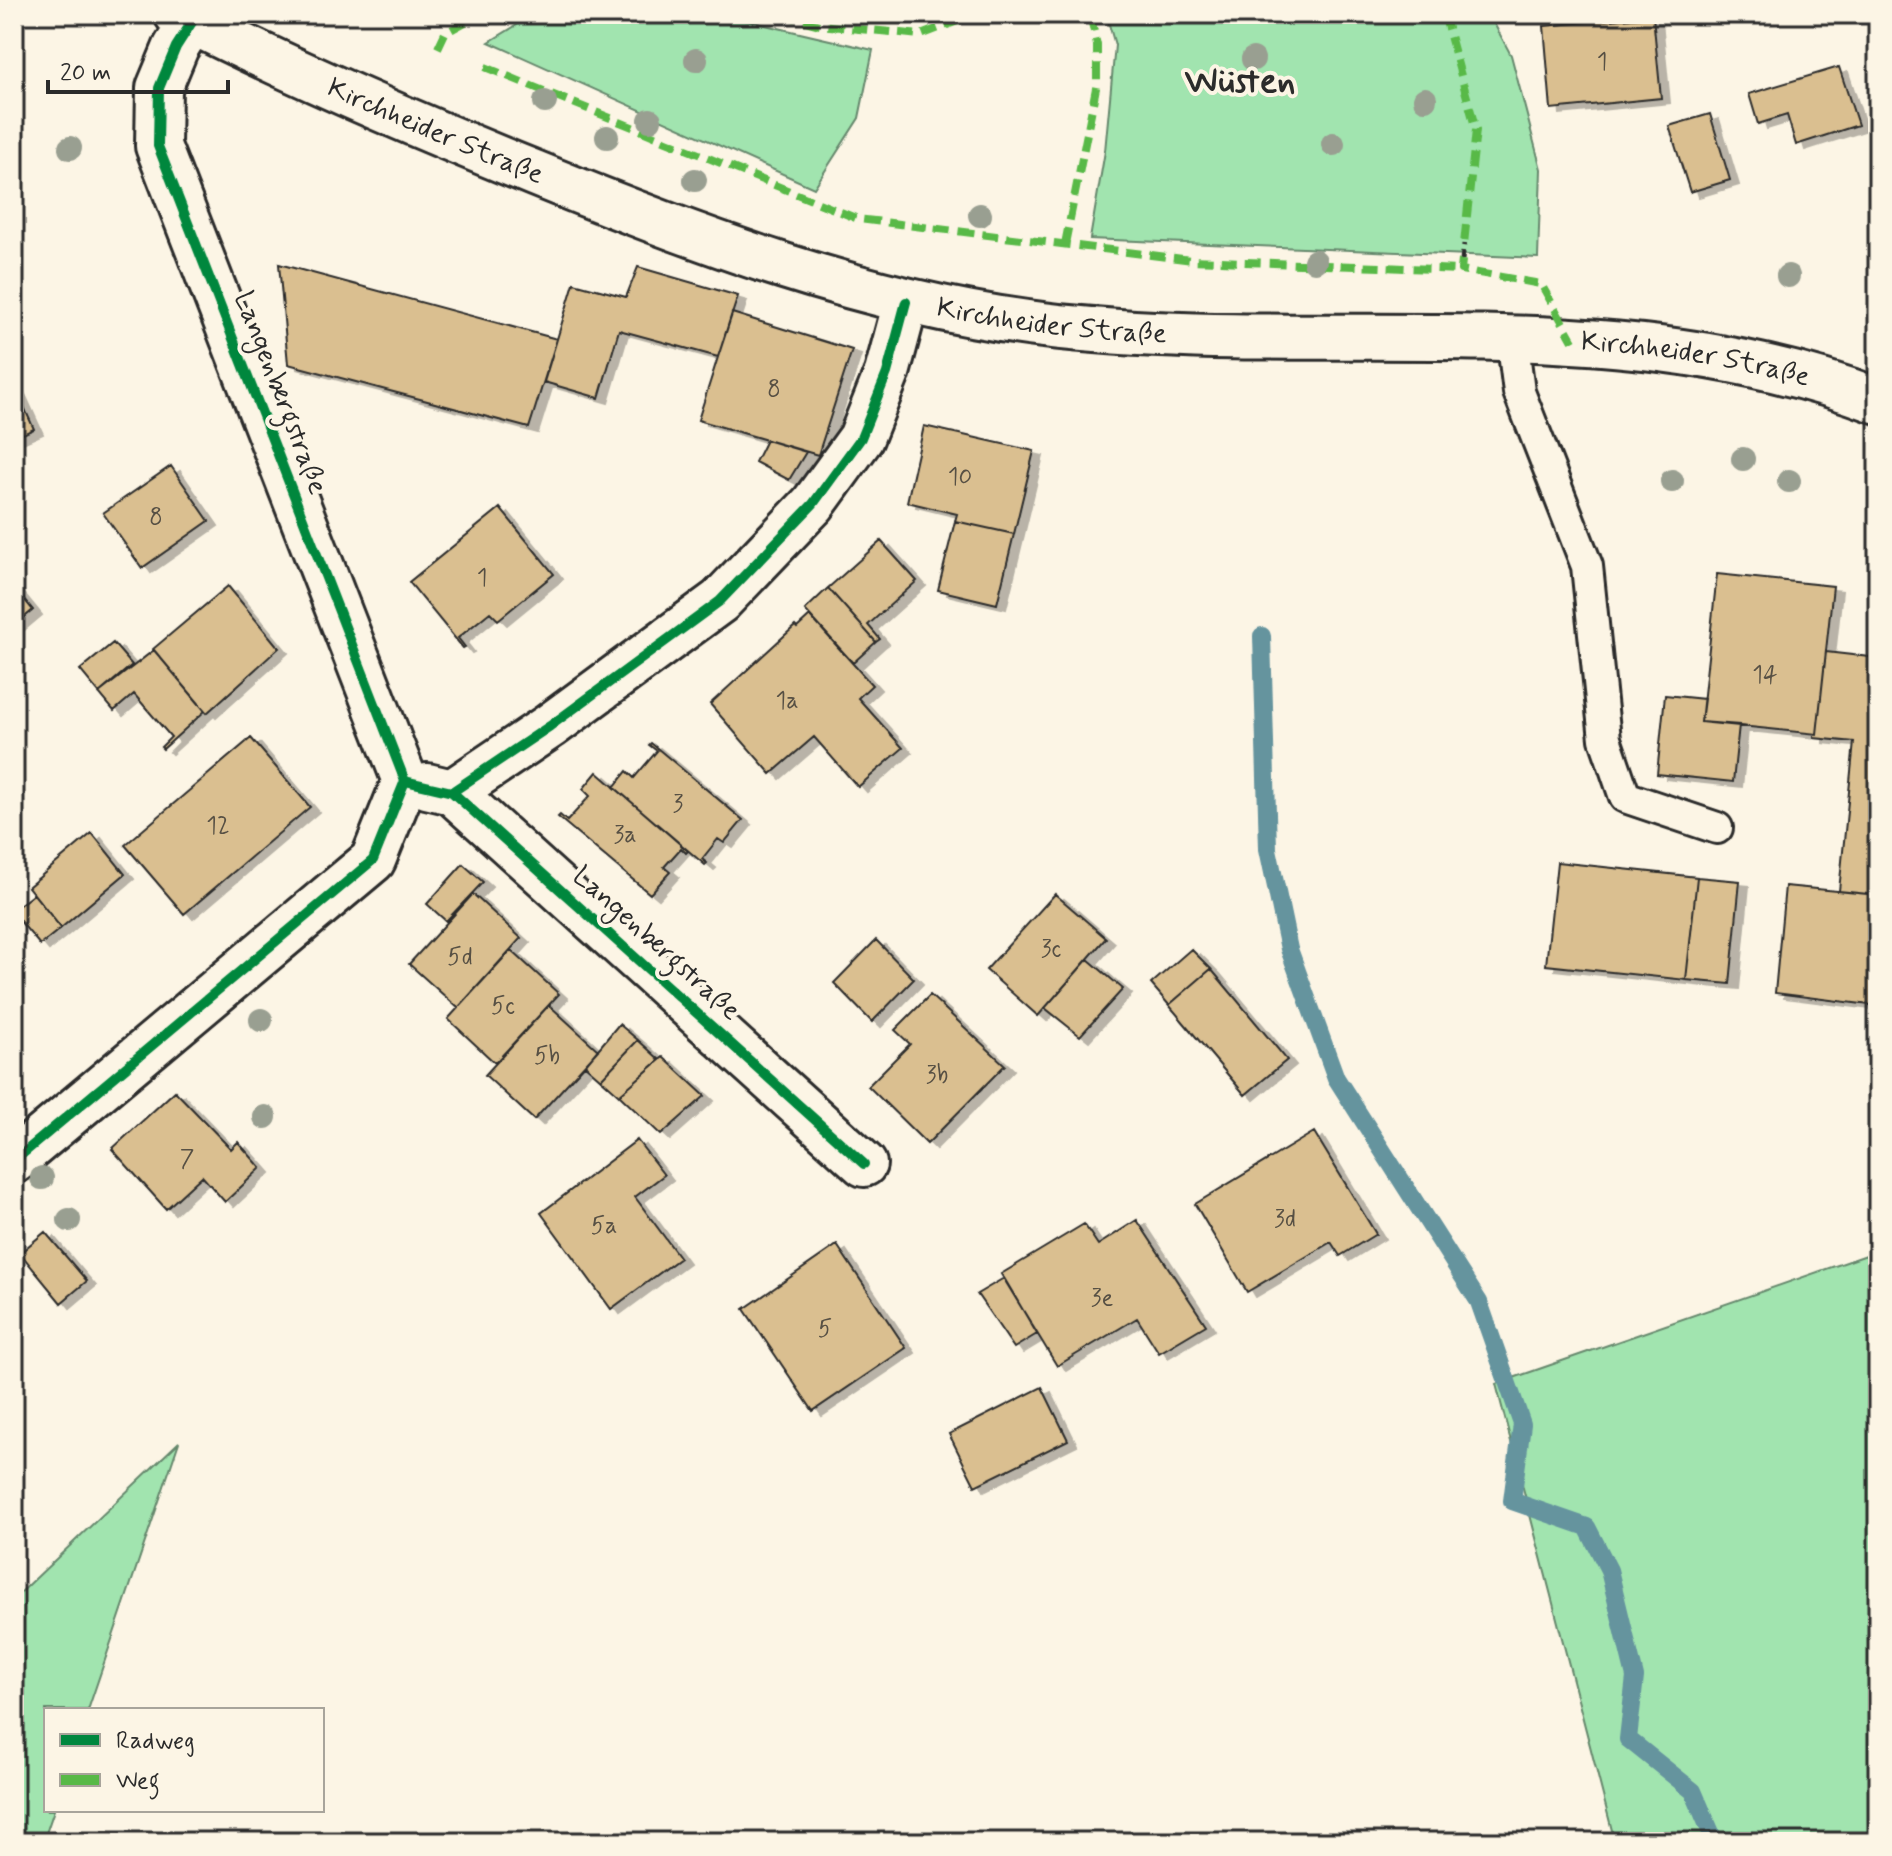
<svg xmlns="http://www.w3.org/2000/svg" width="1892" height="1856" font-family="Mynerve,sans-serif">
<defs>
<filter id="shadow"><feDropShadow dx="9" dy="5" stdDeviation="0" flood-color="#0004"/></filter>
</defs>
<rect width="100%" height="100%" fill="#fcf5e5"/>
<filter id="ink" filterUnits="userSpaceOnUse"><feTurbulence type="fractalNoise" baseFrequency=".0125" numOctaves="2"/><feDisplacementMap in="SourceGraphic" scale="16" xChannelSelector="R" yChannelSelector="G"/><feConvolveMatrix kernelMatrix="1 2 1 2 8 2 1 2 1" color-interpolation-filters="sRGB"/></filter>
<g filter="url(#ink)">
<path fill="#a1e4af" stroke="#66886d" stroke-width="2" d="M535 14H718L873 50 859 118 814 188 489 42Z
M1106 14H1489L1511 55 1541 169 1538 258 1090 239 1105 151 1115 45Z
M1878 1251V1842H1615L1496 1384Z
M179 1442 88 1710H46V1810H54L43 1842H14V1599Z"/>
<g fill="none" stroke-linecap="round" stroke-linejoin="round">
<path stroke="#65949e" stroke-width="18" d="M1262 636 1268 849 1289 949 1336 1078 1479 1302 1522 1424 1512 1501 1587 1527 1609 1570 1635 1677 1628 1739 1693 1791 1715 1842"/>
</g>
<path fill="#dabf90" stroke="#2b2b2b" stroke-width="2" filter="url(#shadow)" d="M1653 16 1661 98 1551 109 1544 26Z
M1839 67 1858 125 1796 145 1787 115 1758 124 1749 94Z
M1710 114 1730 180 1690 192 1669 126Z
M279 264 557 339 529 428 288 364Z
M638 267 738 296 718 357 619 330 599 398 544 382 574 283 626 297Z
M732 313 852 350 818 455 698 420Z
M14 385 34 429 14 438Z
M924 426 1034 451 1014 534 955 521 957 514 907 502Z
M766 440 806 452 789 480 755 462Z
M171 466 209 521 142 568 103 513Z
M500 508 554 574 498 620 490 612 458 638 465 647 463 648 409 582Z
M955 521 1014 534 997 604 938 590Z
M881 541 917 581 868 625 880 639 876 642 828 588Z
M1717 574 1833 586 1817 734 1701 722Z
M228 586 279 648 207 713 153 649Z
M14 587 33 610 14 626Z
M828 588 876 642 853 663 805 610Z
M810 616 872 685 858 698 903 748 858 787 814 737 771 774 710 704 795 626 797 628Z
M113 643 132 665 99 693 80 670Z
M154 650 205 711 163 749 161 747 171 737 134 694 114 711 99 693Z
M1826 652 1878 658V895L1839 891 1854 742 1814 738V734H1817Z
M1665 695 1704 699 1701 722 1739 725 1733 782 1657 774Z
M251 738 310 807 184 914 125 845Z
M651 743 743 820 724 843 718 839 702 859 707 863 705 865 614 787 627 771 634 778 657 751 649 745Z
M597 772 688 851 686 853 681 848 664 867 670 872 650 894 558 817 560 815 567 821 590 796 583 789Z
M92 833 125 874 61 928 28 887Z
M1557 862 1697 877 1686 980 1546 965Z
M463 864 483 882 446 921 427 904Z
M1697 877 1740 881 1730 984 1686 980Z
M1785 886 1878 895V1006L1775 993Z
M34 894 61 928 40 945 14 914V909Z
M473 894 521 938 458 1008 409 964Z
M1055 894 1106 938 1038 1016 986 970Z
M876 940 914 979 872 1022 834 983Z
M1191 949 1211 969 1169 1005 1151 984Z
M511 950 559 994 495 1063 448 1019Z
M1088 959 1123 989 1080 1036 1045 1008Z
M1211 969 1287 1060 1245 1095 1169 1005Z
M930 995 1005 1065 927 1144 868 1086 910 1044 895 1030Z
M549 1005 598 1050 534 1120 485 1075Z
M619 1024 638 1040 601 1079 585 1065Z
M638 1040 660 1060 619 1095 601 1079Z
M663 1057 705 1096 661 1135 619 1095Z
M175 1091 231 1149 238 1142 261 1168 225 1202 202 1176 166 1209 112 1149Z
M1314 1132 1376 1234 1340 1256 1331 1242 1247 1292 1195 1204Z
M637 1140 664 1175 635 1197 680 1258 611 1309 541 1213Z
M1137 1220 1206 1325 1159 1353 1137 1318 1057 1366 1001 1274 1084 1224 1098 1245Z
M45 1232 87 1281 61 1303 20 1253Z
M837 1245 906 1348 813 1411 744 1309Z
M1004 1278 1037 1334 1014 1348 977 1294Z
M1042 1387 1068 1440 975 1486 949 1434Z"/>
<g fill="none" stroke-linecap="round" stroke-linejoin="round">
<g stroke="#2b2b2b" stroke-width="36">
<path id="service" d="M1512 337 1519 392 1587 566 1605 739 1625 797 1717 828"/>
</g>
<g stroke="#2b2b2b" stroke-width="50">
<path id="minor" d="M427 786 452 792 864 1164
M452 792 550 726 720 601 813 504 861 438 887 373 906 302
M14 1161 373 860 405 781 158 146 159 88 176 47 192 22"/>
</g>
<g stroke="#2b2b2b" stroke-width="50">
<g id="secondary">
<path id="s1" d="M177 14C293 73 413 124 534 173 696 239 868 304 1043 325 1321 358 1610 299 1878 401"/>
</g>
</g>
<path stroke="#2b2b2b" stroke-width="5" stroke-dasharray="8 6" stroke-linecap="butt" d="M1462 260 1464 244"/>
<use href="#service" stroke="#fcf5e5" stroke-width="30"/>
<use href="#minor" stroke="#fcf5e5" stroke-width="44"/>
<use href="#secondary" stroke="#fcf5e5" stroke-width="44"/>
<path stroke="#58b947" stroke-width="8" stroke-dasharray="16 8" stroke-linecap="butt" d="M781 14 819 25 921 35 960 20 987 14
M1444 14 1476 130 1464 244
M438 48 445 33 480 14
M485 67 858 219 1192 260 1461 270
M1065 244 1097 83V45L1090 14
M1462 260 1461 270 1541 284 1573 341"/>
<g stroke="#fcf5e5" stroke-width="15">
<path id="cycleway" d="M405 781 452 792 864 1164
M452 792 550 726 720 601 813 504 861 438 887 373 906 302
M14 1161 373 860 405 781 158 146 159 88 176 47 192 22"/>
</g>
<use href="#cycleway" stroke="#00873e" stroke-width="10"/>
</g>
<g fill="#999f91">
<circle cx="1253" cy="59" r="12"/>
<circle cx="696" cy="60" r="12"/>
<circle cx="1425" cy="99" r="12"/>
<circle cx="545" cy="102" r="12"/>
<circle cx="650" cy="120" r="12"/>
<circle cx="607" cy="137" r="12"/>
<circle cx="1333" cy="144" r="12"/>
<circle cx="70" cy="148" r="12"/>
<circle cx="695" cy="180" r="12"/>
<circle cx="980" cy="215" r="12"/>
<circle cx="1315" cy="261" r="12"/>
<circle cx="1788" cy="276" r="12"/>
<circle cx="1743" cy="459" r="12"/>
<circle cx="1672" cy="481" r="12"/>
<circle cx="1789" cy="481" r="12"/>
<circle cx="261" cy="1020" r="12"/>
<circle cx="265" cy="1117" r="12"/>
<circle cx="42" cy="1178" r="12"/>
<circle cx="69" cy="1220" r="12"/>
</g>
</g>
<g text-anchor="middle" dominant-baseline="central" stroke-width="8" stroke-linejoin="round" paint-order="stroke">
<g font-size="24" fill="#575044">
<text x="1602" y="62">1</text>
<text x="774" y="389">8</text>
<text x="960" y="477">10</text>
<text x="156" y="517">8</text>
<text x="482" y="578">1</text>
<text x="1765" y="675">14</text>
<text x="787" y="701">1a</text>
<text x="678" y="804">3</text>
<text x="218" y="826">12</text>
<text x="625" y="835">3a</text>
<text x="1051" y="949">3c</text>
<text x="460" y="957">5d</text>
<text x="503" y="1006">5c</text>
<text x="547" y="1056">5b</text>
<text x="937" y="1075">3b</text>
<text x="187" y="1159">7</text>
<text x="1285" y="1219">3d</text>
<text x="604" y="1226">5a</text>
<text x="1102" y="1298">3e</text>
<text x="825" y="1329">5</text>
</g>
<g font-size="28" fill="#2b2b2b" stroke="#fcf5e5">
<text stroke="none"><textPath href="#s1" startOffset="284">Kirchheider Straße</textPath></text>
<text stroke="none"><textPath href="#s1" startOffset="932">Kirchheider Straße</textPath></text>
<text stroke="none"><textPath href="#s1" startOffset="1578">Kirchheider Straße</textPath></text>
<text transform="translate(280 393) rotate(69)">Langenbergstraße</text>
<text transform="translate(656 944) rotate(42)">Langenbergstraße</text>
</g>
<g font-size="36" font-weight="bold" fill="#2b2b2b" stroke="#fcf5e5">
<text x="1240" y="82">Wüsten</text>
</g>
</g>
<rect width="1892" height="1856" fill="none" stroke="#fcf5e5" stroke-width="48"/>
<rect x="24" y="24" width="1844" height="1808" fill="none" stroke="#2b2b2b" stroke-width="3" filter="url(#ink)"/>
<rect x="44" y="1708" width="280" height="104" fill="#fcf5e5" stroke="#a8a49b" stroke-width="2"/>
<rect x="60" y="1734" width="40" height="12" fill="#00873e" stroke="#a8a49b" stroke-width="2"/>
<text x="116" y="1748" font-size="24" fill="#2b2b2b">Radweg</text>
<rect x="60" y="1774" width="40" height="12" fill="#58b947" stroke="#a8a49b" stroke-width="2"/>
<text x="116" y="1788" font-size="24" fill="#2b2b2b">Weg</text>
<path d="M48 80v12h180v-12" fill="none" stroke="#2b2b2b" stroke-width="4"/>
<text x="60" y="80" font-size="24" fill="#2b2b2b" stroke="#fcf5e5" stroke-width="6" paint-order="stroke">20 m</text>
</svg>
